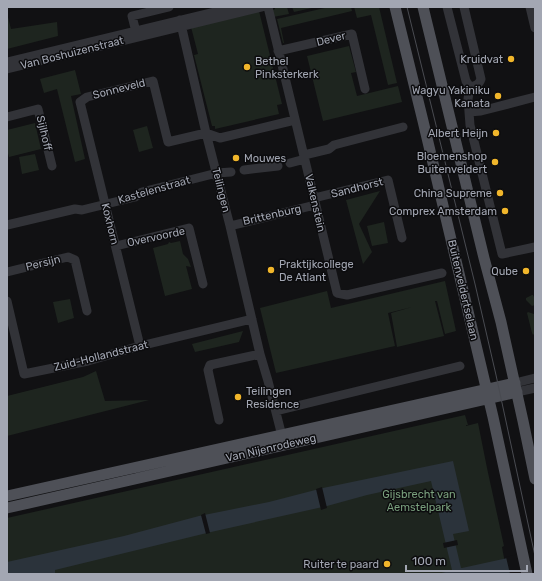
<svg xmlns="http://www.w3.org/2000/svg" width="542" height="581" font-family="Rubik,sans-serif">
<rect width="100%" height="100%" fill="#111113"/>
<path fill="#1e251f" d="M279 7H287L289 14 273 17V10L275 9V8Z
M292 7H316L294 12Z
M329 7H351L352 11 281 28 284 43H283L277 19Z
M354 7H379L397 83 388 85 371 15 357 18Z
M259 11 282 104 277 105 279 114 215 129V126H212L194 55 198 54 191 27Z
M7 13 11 29 57 22 58 36 7 49Z
M349 46 356 72 351 73 357 96 398 86 402 102 323 121 307 56Z
M75 70 81 94 71 96 85 159 75 162 57 89 44 93 40 79Z
M35 123 41 149 9 157 7 150V130Z
M147 126 153 148 139 152 133 130Z
M35 154 39 170 22 174 19 157Z
M380 191 359 224 372 252 363 264 346 200Z
M384 222 388 243 372 246 367 226Z
M180 241 183 254 188 259 191 267 186 266 192 289 165 296 153 248 168 244 169 242 171 243Z
M445 281 456 331 445 334 437 301H435L444 336 397 347 391 313 412 307 388 313 395 346 276 373 260 308 327 291 331 308Z
M532 295H533L535 299V305L532 306 526 300V298Z
M70 299 74 318 58 323 53 302Z
M528 312 534 314 535 333 533 335 532 333 527 313Z
M243 331 239 342 195 352 192 344Z
M96 371 105 401 149 400 7 436V396L83 377Z
M465 415 468 425H466V426L478 423 487 468 504 546 502 547 507 574H7V518Z"/>
<path fill="#2b333b" d="M453 461 469 531 453 534 461 568H462L535 552V574H437L450 571 452 570 431 481 367 495 327 506 211 532 55 570V574H7V562L124 536 199 516 269 502 323 488Z"/>
<path fill="#111113" d="M322 487 327 508 321 510 316 489Z
M205 513 210 533 206 534 201 515Z
M457 540 458 545 444 548 443 543Z
M535 550V574H510L506 557Z"/>
<g fill="none" stroke-linecap="round" stroke-linejoin="round">
<path stroke="#323338" stroke-width="9" d="M268 7 337 293 347 295 442 273
M447 7 466 81 470 87 468 99 470 125 502 254 535 247
M464 7 481 79C479 85 475 86 470 87
M530 7 535 28
M180 20 206 133 230 226 260 354 268 381 283 440
M137 36 132 16 169 7
M278 51 352 34 365 89
M7 62 235 7
M7 69 262 7
M469 112 481 111 535 97
M7 117 38 109 52 166
M304 155 329 149 334 145 403 127
M290 163 305 159
M244 170 278 166
M314 198 388 180 402 238
M7 225 75 209 82 210 135 197 142 192 217 173 231 172
M230 226 315 205
M116 246 189 228 203 284
M7 272 68 257 75 260 87 311
M7 301 24 374 88 361 140 346 252 319
M140 346 80 102 87 97 153 81 168 142 206 133 220 138 295 120
M515 383 535 378
M517 392 535 388
M276 411 460 366
M219 420 208 370 210 365 260 354"/>
<path stroke="#4e5057" stroke-width="11" d="M395 7 423 121 493 417 527 574
M423 7 484 258 501 322 523 421 535 479
M7 496 515 383
M7 508 517 392"/>
<path stroke="#494b51" stroke-width="1" d="M407 7 475 284 496 375 535 556"/>
</g>
<g fill="#f1b62b" stroke="#0c0c0e" stroke-width="1.5">
<circle cx="511" cy="59" r="4"/>
<circle cx="247" cy="67" r="4"/>
<circle cx="498" cy="96" r="4"/>
<circle cx="496" cy="133" r="4"/>
<circle cx="236" cy="158" r="4"/>
<circle cx="495" cy="162" r="4"/>
<circle cx="500" cy="193" r="4"/>
<circle cx="505" cy="211" r="4"/>
<circle cx="271" cy="270" r="4"/>
<circle cx="526" cy="271" r="4"/>
<circle cx="238" cy="397" r="4"/>
<circle cx="387" cy="564" r="4"/>
</g>
<g text-anchor="middle" dominant-baseline="central" stroke-width="3" stroke-linejoin="round" paint-order="stroke">
<g font-size="11" fill="#a3a7b3" stroke="#0c0c0e">
<text transform="translate(331 39) rotate(-14)">Dever</text>
<text transform="translate(72 53) rotate(-14)">Van Boshuizenstraat</text>
<text transform="translate(119 89) rotate(-14)">Sonneveld</text>
<text transform="translate(44 133) rotate(77)">Sijlhoff</text>
<text transform="translate(357 188) rotate(-14)">Sandhorst</text>
<text transform="translate(154 190) rotate(-16)">Kastelenstraat</text>
<text transform="translate(221 190) rotate(76)">Teilingen</text>
<text transform="translate(315 203) rotate(77)">Valkenstein</text>
<text transform="translate(272 215) rotate(-13)">Brittenburg</text>
<text transform="translate(110 224) rotate(76)">Koxhorn</text>
<text transform="translate(156 237) rotate(-12)">Overvoorde</text>
<text transform="translate(43 263) rotate(-14)">Persijn</text>
<text transform="translate(463 290) rotate(77)">Buitenveldertselaan</text>
<text transform="translate(101 356) rotate(-14)">Zuid-Hollandstraat</text>
<text transform="translate(271 448) rotate(-13)">Van Nijenrodeweg</text>
</g>
<g font-size="11" fill="#a3a7b3" stroke="#0c0c0e" text-anchor="end">
<text x="503" y="59">Kruidvat</text>
<text x="255" y="61" text-anchor="start">Bethel<tspan x="255" dy="13">Pinksterkerk</tspan></text>
<text x="490" y="90">Wagyu Yakiniku<tspan x="490" dy="13">Kanata</tspan></text>
<text x="488" y="133">Albert Heijn</text>
<text x="487" y="156">Bloemenshop<tspan x="487" dy="13">Buitenveldert</tspan></text>
<text x="244" y="158" text-anchor="start">Mouwes</text>
<text x="492" y="193">China Supreme</text>
<text x="497" y="211">Comprex Amsterdam</text>
<text x="279" y="264" text-anchor="start">Praktijkcollege<tspan x="279" dy="13">De Atlant</tspan></text>
<text x="518" y="271">Qube</text>
<text x="246" y="391" text-anchor="start">Teilingen<tspan x="246" dy="13">Residence</tspan></text>
<text x="379" y="564">Ruiter te paard</text>
</g>
<g font-size="11" fill="#799f7d" stroke="#0c0c0e">
<text x="419" y="494">Gijsbrecht van<tspan x="419" dy="13">Aemstelpark</tspan></text>
</g>
</g>
<rect width="542" height="581" fill="none" stroke="#a3a7b3" stroke-width="16"/>
<path d="M406 565v6h121v-6" fill="none" stroke="#a3a7b3" stroke-width="2"/>
<text x="412" y="565" font-size="12" fill="#a3a7b3" stroke="#0c0c0e" stroke-width="3" paint-order="stroke">100 m</text>
</svg>
